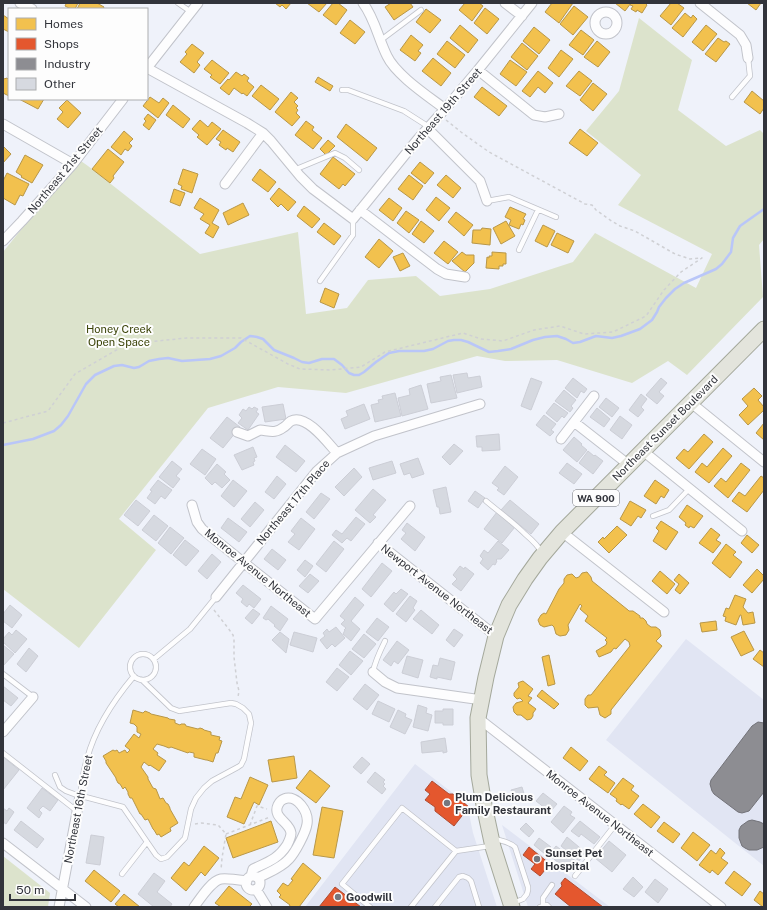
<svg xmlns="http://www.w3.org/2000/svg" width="767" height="910" font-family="'Public Sans',sans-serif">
<rect width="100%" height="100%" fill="#eff2fa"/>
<path fill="#e1e5f3" d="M686 639 764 700V866L606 740Z
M415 764 467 804 473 833 497 907H305Z
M502 825 610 907H528Z"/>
<path fill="#dce3cc" d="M639 18 692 60 678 110 726 146 760 130 764 134V239L759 245 763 297 687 375 668 361 632 383 557 360 505 361 477 356 346 393 278 387 208 408 119 519 156 550 79 648 3 589V252L78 159 88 166 200 254 298 232 306 314 347 308 368 280 416 276 440 296 490 289 573 262 595 233 696 288 712 254 618 205 641 175 586 131 619 91Z
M3 856 50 893 48 907H3Z"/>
<path fill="#f2c14e" stroke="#b89748" d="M64 3H78L75 9H71L65 6 66 4Z
M80 3H97L104 7 103 9H77Z
M275 3H291L286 9 282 5 280 7Z
M307 3H327L319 12Z
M333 3H338L347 10 336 25 323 15Z
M391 3H410L413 7 394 20 385 7Z
M465 3H479L483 6 472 21 459 10Z
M552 3H573L559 23 545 12Z
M615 3H631L625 11Z
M631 3H645L647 5 642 13 637 10 636 12 631 9 633 6 630 5Z
M671 3H677L684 8 671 25 660 16Z
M747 3H761L756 10Z
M574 6 588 17 573 35 560 24Z
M485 8 499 19 487 34 474 23Z
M426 9 441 20 430 33 416 22Z
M685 13 691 18 693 15 697 19 683 37 672 28Z
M3 15 9 19V32L3 29Z
M350 20 365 32 355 44 340 33Z
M460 25 478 40 468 53 450 38Z
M706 25 717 34 703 51 692 42Z
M534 27 550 40 539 54 523 41Z
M581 30 594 40 583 55 569 45Z
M411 35 423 45 418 51 421 53 415 61 400 50Z
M718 38 724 42 726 41 730 44 716 62 705 54Z
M447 41 465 55 455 68 437 54Z
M597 41 610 52 598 67 584 57Z
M522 43 538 56 527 70 511 57Z
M192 44 204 53 197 62 200 65 194 73 180 62 187 54 185 52Z
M561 50 573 59 559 77 548 68Z
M433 58 451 73 441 86 422 71Z
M212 60 229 73 220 84 210 77 212 75 204 69Z
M510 60 527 72 516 86 500 74Z
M538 71 553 83 545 93 538 87 530 97 522 91Z
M579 71 592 81 580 96 566 86Z
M236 72 242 76 244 74 249 78 247 81 254 87 247 96 243 93 242 94 234 88 229 95 220 88 228 79 229 80Z
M318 77 333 86 330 91 315 82Z
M3 78 5 79 6 78 9 79V96L3 93Z
M593 83 607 94 593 111 580 100Z
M261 85 279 99 270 110 252 96Z
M482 87 507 106 499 116 474 97Z
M752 91 764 101V108L760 114 744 102Z
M291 92 298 98 294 102 298 106 296 108 298 110 296 113 300 117 292 126 275 112Z
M150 97 159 103 163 98 169 103 158 118 143 106Z
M19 99H44L38 109Z
M67 100 81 113 68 128 57 119 63 112 59 108Z
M173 105 190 119 183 128 166 115Z
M148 114 156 120 149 130 143 125 146 121 144 119Z
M200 120 208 127 212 122 221 129 207 145 197 137 199 135 192 129Z
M306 121 314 127 312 130 322 138 313 149 295 135Z
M346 124 377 148 367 161 337 137Z
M580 129 598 143 587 156 569 143Z
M223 130 240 142 233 152 227 148 226 150 219 145 221 142 216 139Z
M124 131 133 139 129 143 132 146 128 151 125 149 121 155 111 147Z
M328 140 335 146 326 155 320 149Z
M3 146 11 154 3 163Z
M108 149 124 162 113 176 114 178 110 183 92 169Z
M25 155 43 165 32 183 21 177 22 176 16 172Z
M333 157 355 174 345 186 343 184 339 189 320 174Z
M420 162 434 173 425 184 411 173Z
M183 169 198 174 192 193 181 189 182 186 178 184Z
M260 169 276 182 268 192 252 180Z
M7 173 29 184 23 196 20 195 15 205 3 198V181Z
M409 175 423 186 413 200 398 189Z
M446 175 461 188 453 198 437 185Z
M279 188 296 202 288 211 281 204 278 207 270 199Z
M174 189 185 193 180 206 170 202Z
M436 197 450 208 439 221 426 210Z
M200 198 219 210 212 223 219 227 213 238 205 233 210 225 200 219 204 214 194 208Z
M389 198 402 208 393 221 379 210Z
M243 203 249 215 228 225 223 213Z
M304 206 320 219 312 228 297 216Z
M510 207 526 214 523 219 525 220 523 225 521 224 519 229 509 225 511 220 505 217Z
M406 211 419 220 409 233 397 223Z
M456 212 473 225 464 236 448 222Z
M421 221 434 231 424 243 412 234Z
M506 221 515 236 501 244 493 228Z
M324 223 341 236 334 245 317 232Z
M543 225 555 231 547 247 535 241Z
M482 228 491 229 490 245 472 243 473 230H481Z
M557 233 574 241 568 253 551 245Z
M379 239 393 251 379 268 365 257Z
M444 241 458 252 448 264 434 253Z
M462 252 466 255H474V263L465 272 452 261Z
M492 252 506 253V264H503V266H499V269L486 268 487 257 489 258V256H492Z
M403 253 410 266 400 271 393 257Z
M325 288 339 294 334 308 320 302Z
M754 388 762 396 758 400 764 407V410L748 425 739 415 748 406 742 399Z
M764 423V440L756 433Z
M704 434 713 442 689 469 676 458 684 449 688 452Z
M723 448 732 456 709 483 695 472 702 463 707 467Z
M741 463 750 470 728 498 714 486 721 478 726 482Z
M761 476 764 478V490L747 512 732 501 739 492 745 496Z
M655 480 669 490 664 498 661 496 656 504 644 496Z
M630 501 646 510 641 518 638 516 631 526 620 519Z
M687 505 703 516 694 528 690 526 689 528 685 525 686 523 679 517Z
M661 521 678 532 666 550 653 541 659 531 656 528Z
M617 526 627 535 609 553 598 542 603 537 604 539Z
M711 528 720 535 716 540 721 543 713 553 699 543Z
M747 535 759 545 752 553 741 543Z
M726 544 736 552 733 555 742 562 730 578 712 563Z
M757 569 764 576V579L752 593 743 585Z
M660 571 675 584 667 594 652 581Z
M587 572 591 577 592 581 628 610 629 611H633L640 616V618H643L646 621 647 624 651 627H656L660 630 661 636 656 641 662 646 611 710V714L605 718 600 715 598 707 588 708 585 705V699L588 695H591L630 646 629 642 625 639 616 649 614 648 611 652 599 657 596 651 606 645 607 642 605 640 607 638 585 621 588 616 580 609 582 606 580 604 568 625 569 630 566 635 560 636 556 634 554 627 552 625 544 627 540 625 538 620 541 615 544 613 546 614 559 589 564 583V579L567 575 572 574 576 578 579 577 582 573Z
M679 574 689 583 680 594 675 590 679 584 674 580Z
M735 595 746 599 743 607 748 613 753 612 755 623 743 625 741 615H740L736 625 725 621 726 617 723 616 726 608 729 609Z
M716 621 717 630 702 632 700 623Z
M744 631 754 650 741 656 731 637Z
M760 650 764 653V667L753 659Z
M549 655 555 684 548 686 542 657Z
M523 681 533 689 528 696 532 698 528 703 536 709 533 713V716L531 719 527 720 521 715H517L514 712 513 707 516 703 523 701 520 698 517 699 514 696V693L519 687 518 683 520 682Z
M542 690 559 704 554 709 537 696Z
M133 710 143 713 145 711 150 713 151 714 168 718 169 719 175 720V723L180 725 181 724H185L186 726 198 729 200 728 203 729 204 730 211 732V735L220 737 219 740 222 741 218 753H216L213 762 207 760H206L194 757V753L189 752 188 753 171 747 169 748 164 746 157 744 153 749 158 753 157 755 166 761 159 771 150 765 149 766 144 762 141 767 148 777V779L153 788 156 789 160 799 163 798 166 803 168 804 170 808V809L178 823 170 828 171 831 161 837 159 834 157 835 154 830 153 829 148 819 145 820 141 814H140L132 798H130L128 794V792L125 787 123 789 120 784 118 783 116 779V778L106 763V761L103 756 113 750 115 751 117 750 119 753 125 750 127 753 130 750 125 746 134 734 139 738 141 734 137 732V727L134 724 130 723Z
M571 747 588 761 580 771 563 758Z
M294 756 297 778 272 782 268 760Z
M599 766 607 772 604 775 615 783 608 793 589 779Z
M310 770 330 786 316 803 296 788Z
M250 777 268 785 259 805 254 802 244 824 227 817 235 797 241 799Z
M623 778 634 786 631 790 639 796 629 809 622 804 621 805 616 801 617 799 610 794Z
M643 804 660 817 651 828 634 814Z
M322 807 343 811 334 858 313 855Z
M271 821 278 842 233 858 226 838Z
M664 822 680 834 673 843 657 831Z
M693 832 710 845 697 861 681 848Z
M204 846 219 858 205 876 201 872 186 891 171 878 184 862 189 866Z
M720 848 725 853 721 858 728 863 718 875 712 870 710 873 699 865 711 850 716 854Z
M303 863 321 878 299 907H289L290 905 279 897 281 895 277 891 283 883 288 886 293 880 291 879Z
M94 870 120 891 111 902 85 881Z
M734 871 751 884 742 896 725 883Z
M229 886 252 904 249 907H221L215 903Z
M760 891 764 894V907H763L754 900Z
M124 894 140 907H119L115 904Z"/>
<path fill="#e4572e" stroke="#af4c32" d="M432 781 449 794H453L469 807 454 826 435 811V807L425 800 430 794 425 790Z
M529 847 550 864 540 876 531 869 535 864 523 855Z
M565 878 603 907H571L555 894 562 886 561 883Z
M335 887 361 907H319Z"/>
<path fill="#8d8d92" stroke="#727278" d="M758 722 764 723V792L749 811 742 813 738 812 714 794 712 791 710 784 711 780 752 726Z
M752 820 760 822 764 824V847L757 850H749L745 848 742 846 739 838V830L741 826 748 821Z"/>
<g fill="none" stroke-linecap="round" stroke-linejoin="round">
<path stroke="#b9c6f8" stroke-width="2.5" d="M3 445 33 439 54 431 61 425 68 416 86 384 95 375 114 366 122 365 134 368 139 367 149 361 159 359 168 358 182 361 210 359 221 356 235 348 241 342 250 336 257 337 263 339 274 350 294 358 302 362 309 363 322 359H334L342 365 349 373 354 375H359L364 372 376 362 389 353 399 351H424L433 349 448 341 454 340H461L468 342 489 352 498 351 511 349 533 340 545 337 557 336 566 339 573 343 580 342 596 336 612 338 621 336 640 329 652 320 657 312 659 307 666 298 675 289 684 283 716 269 722 264 731 252 733 238 740 226 764 209"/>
</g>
<path fill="#d6d9e0" stroke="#ccced6" d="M467 373 468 378 480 376 482 387 457 393 453 375Z
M451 375 457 398 431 403 427 384 441 381 440 377Z
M531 378 542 382 531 410 521 406Z
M573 378 587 389 584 393 581 391 577 398 565 388Z
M661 378 667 383 659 392 664 396 657 404 646 395Z
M421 385 428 409 402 416 398 398 410 395 409 389Z
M564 390 576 400 571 406 573 408 570 412 555 401Z
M395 393 401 416 375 422 371 405 379 403 378 400 383 399 382 396Z
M641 394 647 399 641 407 644 410 638 417 629 410Z
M606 398 619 408 612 417 599 407Z
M554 403 568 413 564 418 562 416 557 422 546 413Z
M283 404 286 419 265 422 262 407Z
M364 404 370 419 345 429 341 419 348 416 346 411Z
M249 407 252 409 254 407 258 409 256 412 259 414 248 430 238 423 242 418 239 415 243 409 246 411Z
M597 408 610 419 604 427 590 417Z
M544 415 556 424 551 430 554 432 550 436 536 425Z
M620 416 632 425 622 439 610 430Z
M227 417 240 427 223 448 210 438Z
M499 434 500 450 482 451V447H477L476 436Z
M574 437 582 444 581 445 587 450 577 462 563 450Z
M454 444 463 451 450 465 442 457Z
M285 445 305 461 296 472 276 457Z
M253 447 257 457 254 458 255 461 253 462 254 465 242 470 234 455Z
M202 449 216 459 205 475 190 464Z
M588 451 594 456 595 455 603 461 593 474 579 463Z
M418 458 424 474 412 478 410 473 404 475 400 464Z
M172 461 182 469 176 476 180 479 173 488 159 477Z
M392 461 396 473 373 480 369 468Z
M567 463 582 474 574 484 559 473Z
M217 464 226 472 224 474 230 480 222 488 215 482 212 485 205 478Z
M505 466 518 477 504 495 497 490 499 488 492 483Z
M354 468 362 477 344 496 335 487Z
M277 476 286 484 274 499 265 492Z
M158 480 172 490 165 499 161 496 155 504 147 498 152 491 150 490Z
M233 480 247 491 234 507 221 496Z
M446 487 451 512 440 514 439 507H437L433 490Z
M373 489 386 500 373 515 376 517 370 523 355 510Z
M475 491 485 498 478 508 468 501Z
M321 493 330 499 314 519 306 512Z
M136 500 150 511 138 526 124 515Z
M510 500 539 524 531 534 501 510Z
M255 502 264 510 250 527 241 519Z
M497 512 515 527 502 543 484 529Z
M154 515 168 526 156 541 142 530Z
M356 517 365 524 351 541 347 538 342 543 332 535 336 530 342 534Z
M228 518 247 532 239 542 221 528Z
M301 518 315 529 299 550 288 542 295 534 291 531Z
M407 523 425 537 415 551 401 539 406 533 402 530Z
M170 527 184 538 171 554 158 543Z
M185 540 199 551 186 566 173 555Z
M334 541 344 549 326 572 316 564Z
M498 541 509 550 501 559H497L496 560 497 561 495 565 493 564 488 570 480 563 483 559 480 556 484 550 488 553Z
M272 549 286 560 278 570 264 559Z
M212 554 221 562 207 579 198 571Z
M305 560 313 566 305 577 297 570Z
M382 563 392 571 371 597 362 589Z
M460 566 464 569 465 567 474 574 461 591 452 584 457 579 453 575Z
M310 574 319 581 308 593 299 586Z
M243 585 261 599 254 608 249 604 247 607 241 602 243 599 236 593Z
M401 589 408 594 393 612 384 604 394 592 396 594Z
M410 596 417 601 413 608 415 610 406 622 396 614Z
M355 597 364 605 351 621 360 629 351 641 343 634 345 630H344L346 628 341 624 345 620 340 616Z
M10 605 22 615 12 628 3 621V614Z
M271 606 288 619 280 631 274 626 275 625 268 619 266 620 263 618Z
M253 609 260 614 252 624 245 618Z
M421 610 439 625 432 634 413 619Z
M377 618 389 627 378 641 366 632Z
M336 627 345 638 335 647 332 644 327 649 320 640 325 636 323 633 327 629 329 632Z
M454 629 463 635 454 647 446 640Z
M16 630 27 639 15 653 3 642V639L9 632 12 635Z
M280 632 289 639 286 653 272 640Z
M294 632 317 638 313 652 290 645Z
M364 634 376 644 364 658 352 649Z
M397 641 409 650 398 664 394 661 391 666 383 660Z
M3 645 14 654 3 666Z
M29 648 38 656 26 672 17 664Z
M350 651 363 661 351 675 339 665Z
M407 656 423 660 418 678 402 673Z
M440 658 455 662 451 680 437 677V679L430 677 433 665 438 666Z
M337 668 349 677 337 691 326 682Z
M365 684 379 695 367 710 353 699Z
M3 686 18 698 11 706 3 700Z
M378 701 395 709 389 722 372 714Z
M418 705 427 708 426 713 432 715 428 731 413 727Z
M443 709H453V725H443V723H435V711H443Z
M398 710 406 714 405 717 412 720 405 734 390 727Z
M445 738 447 752 443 753V751L422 753 421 742Z
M3 757 19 770 3 790Z
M362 757 370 764 361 774 353 767Z
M375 772 385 780 383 782 385 784 383 786 386 789 382 794 367 782Z
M522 787 525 797 514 800 511 790Z
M42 788 58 800 50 811 43 806 39 810 42 813 39 818 27 808Z
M543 793 557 804 550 812 536 801Z
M564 806 572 812 570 815 575 818 563 833 551 822Z
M3 808 7 811 9 808 14 812 6 824 3 822Z
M21 821 44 839 37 848 14 830Z
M580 821 600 837 594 844 581 834 579 837 571 831Z
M526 823 534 831 529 837 520 829Z
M91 835 104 837 100 865 86 863Z
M567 837 585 852 579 861 561 846Z
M539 838 551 847 545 854 534 845Z
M609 841 626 855 612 872 595 858Z
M556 846 577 862 570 872 549 855Z
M154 873 165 881 157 892 172 904 170 907H154L138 894Z
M633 877 643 887 634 897 623 889Z
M655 879 668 889 658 903 645 892Z"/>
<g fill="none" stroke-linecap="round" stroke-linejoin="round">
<g stroke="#c1c3ca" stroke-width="6">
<path id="service" d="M178 3 191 12
M381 40 421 10
M342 90H348L404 111 429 127
M732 97 750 76 748 58
M294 170 335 153 345 158 359 170
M487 201 509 197 556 217
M519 250 538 210
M320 281 353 235V219
M486 501C499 512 513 522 525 534 532 540 538 545 542 553
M653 516 669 510 689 489
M130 667a13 13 0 1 1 26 0a13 13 0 1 1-26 0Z
M154 659 190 629 216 597
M373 672C375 661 380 651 385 641
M3 674 33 697
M3 753 77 811
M55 775 60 787 66 791 74 794 123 807 156 855 161 859 167 857 185 838 191 809 196 798 204 788 212 781 238 767 241 765 244 759 251 723 249 714 243 708 236 704 231 703 179 711 171 708 142 680
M80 796C82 784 83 771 87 759 95 728 113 701 134 676
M495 839C502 841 510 842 515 847L528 887V890L527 894 523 899 513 903
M122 874 147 842
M575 876 615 825
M370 907 342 884 402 808 456 851 490 846
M411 907 456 851
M435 907 459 877 463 876 468 878 471 881 479 907
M540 907 547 905 549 907
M543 907V898L552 885"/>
</g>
<g stroke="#c1c3ca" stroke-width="11">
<path id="minor" d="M20 3 32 9
M363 3C375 19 378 38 387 56 396 75 428 96 445 109
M505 3 522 16
M700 3 740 35 746 45 748 58
M595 23a11 11 0 1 1 22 0a11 11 0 1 1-22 0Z
M147 68 247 123 263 133 271 141 300 176 313 189 353 219 417 140 445 109 478 70 532 3
M147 68 198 3
M478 70 534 115 545 117 559 114
M3 124 73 164
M428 129 480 181 487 201
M225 184 263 133
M360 210 437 269 446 274 465 277
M3 241 22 221 73 164 123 99
M690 402 764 462
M574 422 629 465
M237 432 248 436 260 430C270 431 275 434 284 427 286 426 288 423 291 421 306 413 328 443 337 453
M561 439 594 396
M643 451 742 531
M192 505 197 522 202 529 243 562 315 619 410 506
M562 532 664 612
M378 543 496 636
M216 597 317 471 337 453 374 436 480 404
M373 672 385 682 397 688 482 700
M478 718 721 907
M3 732 33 697
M3 843 86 907
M251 876 253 869C268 862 278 859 287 845 289 841 291 837 291 833 290 822 272 818 278 805 279 803 281 800 284 799 297 794 309 812 307 824 306 832 295 853 289 859 281 868 269 872 258 878
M246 883a7 7 0 1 1 14 0a7 7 0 1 1-14 0Z
M256 889 267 907
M59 907 80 796
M194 907C200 899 211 881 221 879 227 878 240 880 247 881"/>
</g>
<g stroke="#a4a89b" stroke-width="17">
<path id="primary" d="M512 907 493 847 484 805 479 775 478 718 486 677 496 636 509 605 525 579 540 558 562 532 764 329"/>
</g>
<path stroke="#cfd0d4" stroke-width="1.5" stroke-dasharray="3 3" stroke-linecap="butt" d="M3 423 48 411 75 374 127 344 187 338H241L288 364 300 369 331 370 361 367 385 352 463 333 481 339 503 341 534 330 560 326 584 334 613 332 646 316 664 290 681 272 702 258 690 259 675 254 635 231 620 226 610 220 596 210 592 205 585 204 489 152 461 132 446 120
M214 610 228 628 233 635 234 639V657L237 683 239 691 238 697
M195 824 201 823 218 825 226 834 222 858 221 870
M250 825 257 806 267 809
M226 834 270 817"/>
<use href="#service" stroke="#fdfdfe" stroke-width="4.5"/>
<use href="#minor" stroke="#fdfdfe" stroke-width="9"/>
<use href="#primary" stroke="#e3e4dc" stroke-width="15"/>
</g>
<g fill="#74767e" stroke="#fdfdfd" stroke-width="1.5">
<circle cx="447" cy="803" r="4"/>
<circle cx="537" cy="859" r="4"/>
<circle cx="338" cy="897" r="4"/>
</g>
<g text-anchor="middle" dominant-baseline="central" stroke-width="4" stroke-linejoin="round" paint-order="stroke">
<rect fill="#fdfdfd" stroke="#6f7075" stroke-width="1" x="573" y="490" width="46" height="16" rx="3"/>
<g font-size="10" font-weight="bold" fill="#32343b">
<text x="596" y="498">WA 900</text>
</g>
<g font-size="11" fill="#32343b" stroke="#fdfdfd">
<text transform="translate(443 111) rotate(-49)">Northeast 19th Street</text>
<text transform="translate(65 170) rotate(-50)">Northeast 21st Street</text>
<text transform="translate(665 428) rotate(-45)">Northeast Sunset Boulevard</text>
<text transform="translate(293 502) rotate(-50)">Northeast 17th Place</text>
<text transform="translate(258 573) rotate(39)">Monroe Avenue Northeast</text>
<text transform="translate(437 589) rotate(38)">Newport Avenue Northeast</text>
<text transform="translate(78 809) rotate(-79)">Northeast 16th Street</text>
<text transform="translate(600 813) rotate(38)">Monroe Avenue Northeast</text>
</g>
<g font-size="11" fill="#3b4308" stroke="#fdfdfd">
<text x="119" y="329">Honey Creek<tspan x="119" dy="13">Open Space</tspan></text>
</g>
<g font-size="11" font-weight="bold" fill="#32343b" stroke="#fdfdfd" text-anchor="start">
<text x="455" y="797">Plum Delicious<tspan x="455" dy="13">Family Restaurant</tspan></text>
<text x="545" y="853">Sunset Pet<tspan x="545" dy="13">Hospital</tspan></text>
<text x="346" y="897">Goodwill</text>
</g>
</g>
<rect width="767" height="910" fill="none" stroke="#32343b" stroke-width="8"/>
<rect x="8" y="8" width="140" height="92" fill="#fdfdfd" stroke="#acadaf"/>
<rect x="16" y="18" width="20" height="12" fill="#f2c14e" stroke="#acadaf"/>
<text x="44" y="28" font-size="12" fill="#32343b">Homes</text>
<rect x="16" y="38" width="20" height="12" fill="#e4572e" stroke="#acadaf"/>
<text x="44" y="48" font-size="12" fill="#32343b">Shops</text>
<rect x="16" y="58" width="20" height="12" fill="#8d8d92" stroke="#acadaf"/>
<text x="44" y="68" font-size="12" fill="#32343b">Industry</text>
<rect x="16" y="78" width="20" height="12" fill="#d6d9e0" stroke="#acadaf"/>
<text x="44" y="88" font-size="12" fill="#32343b">Other</text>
<path d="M10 894v6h65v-6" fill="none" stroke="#32343b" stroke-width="2"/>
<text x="16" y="894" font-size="12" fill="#32343b" stroke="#fdfdfd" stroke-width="3" paint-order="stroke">50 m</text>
</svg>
